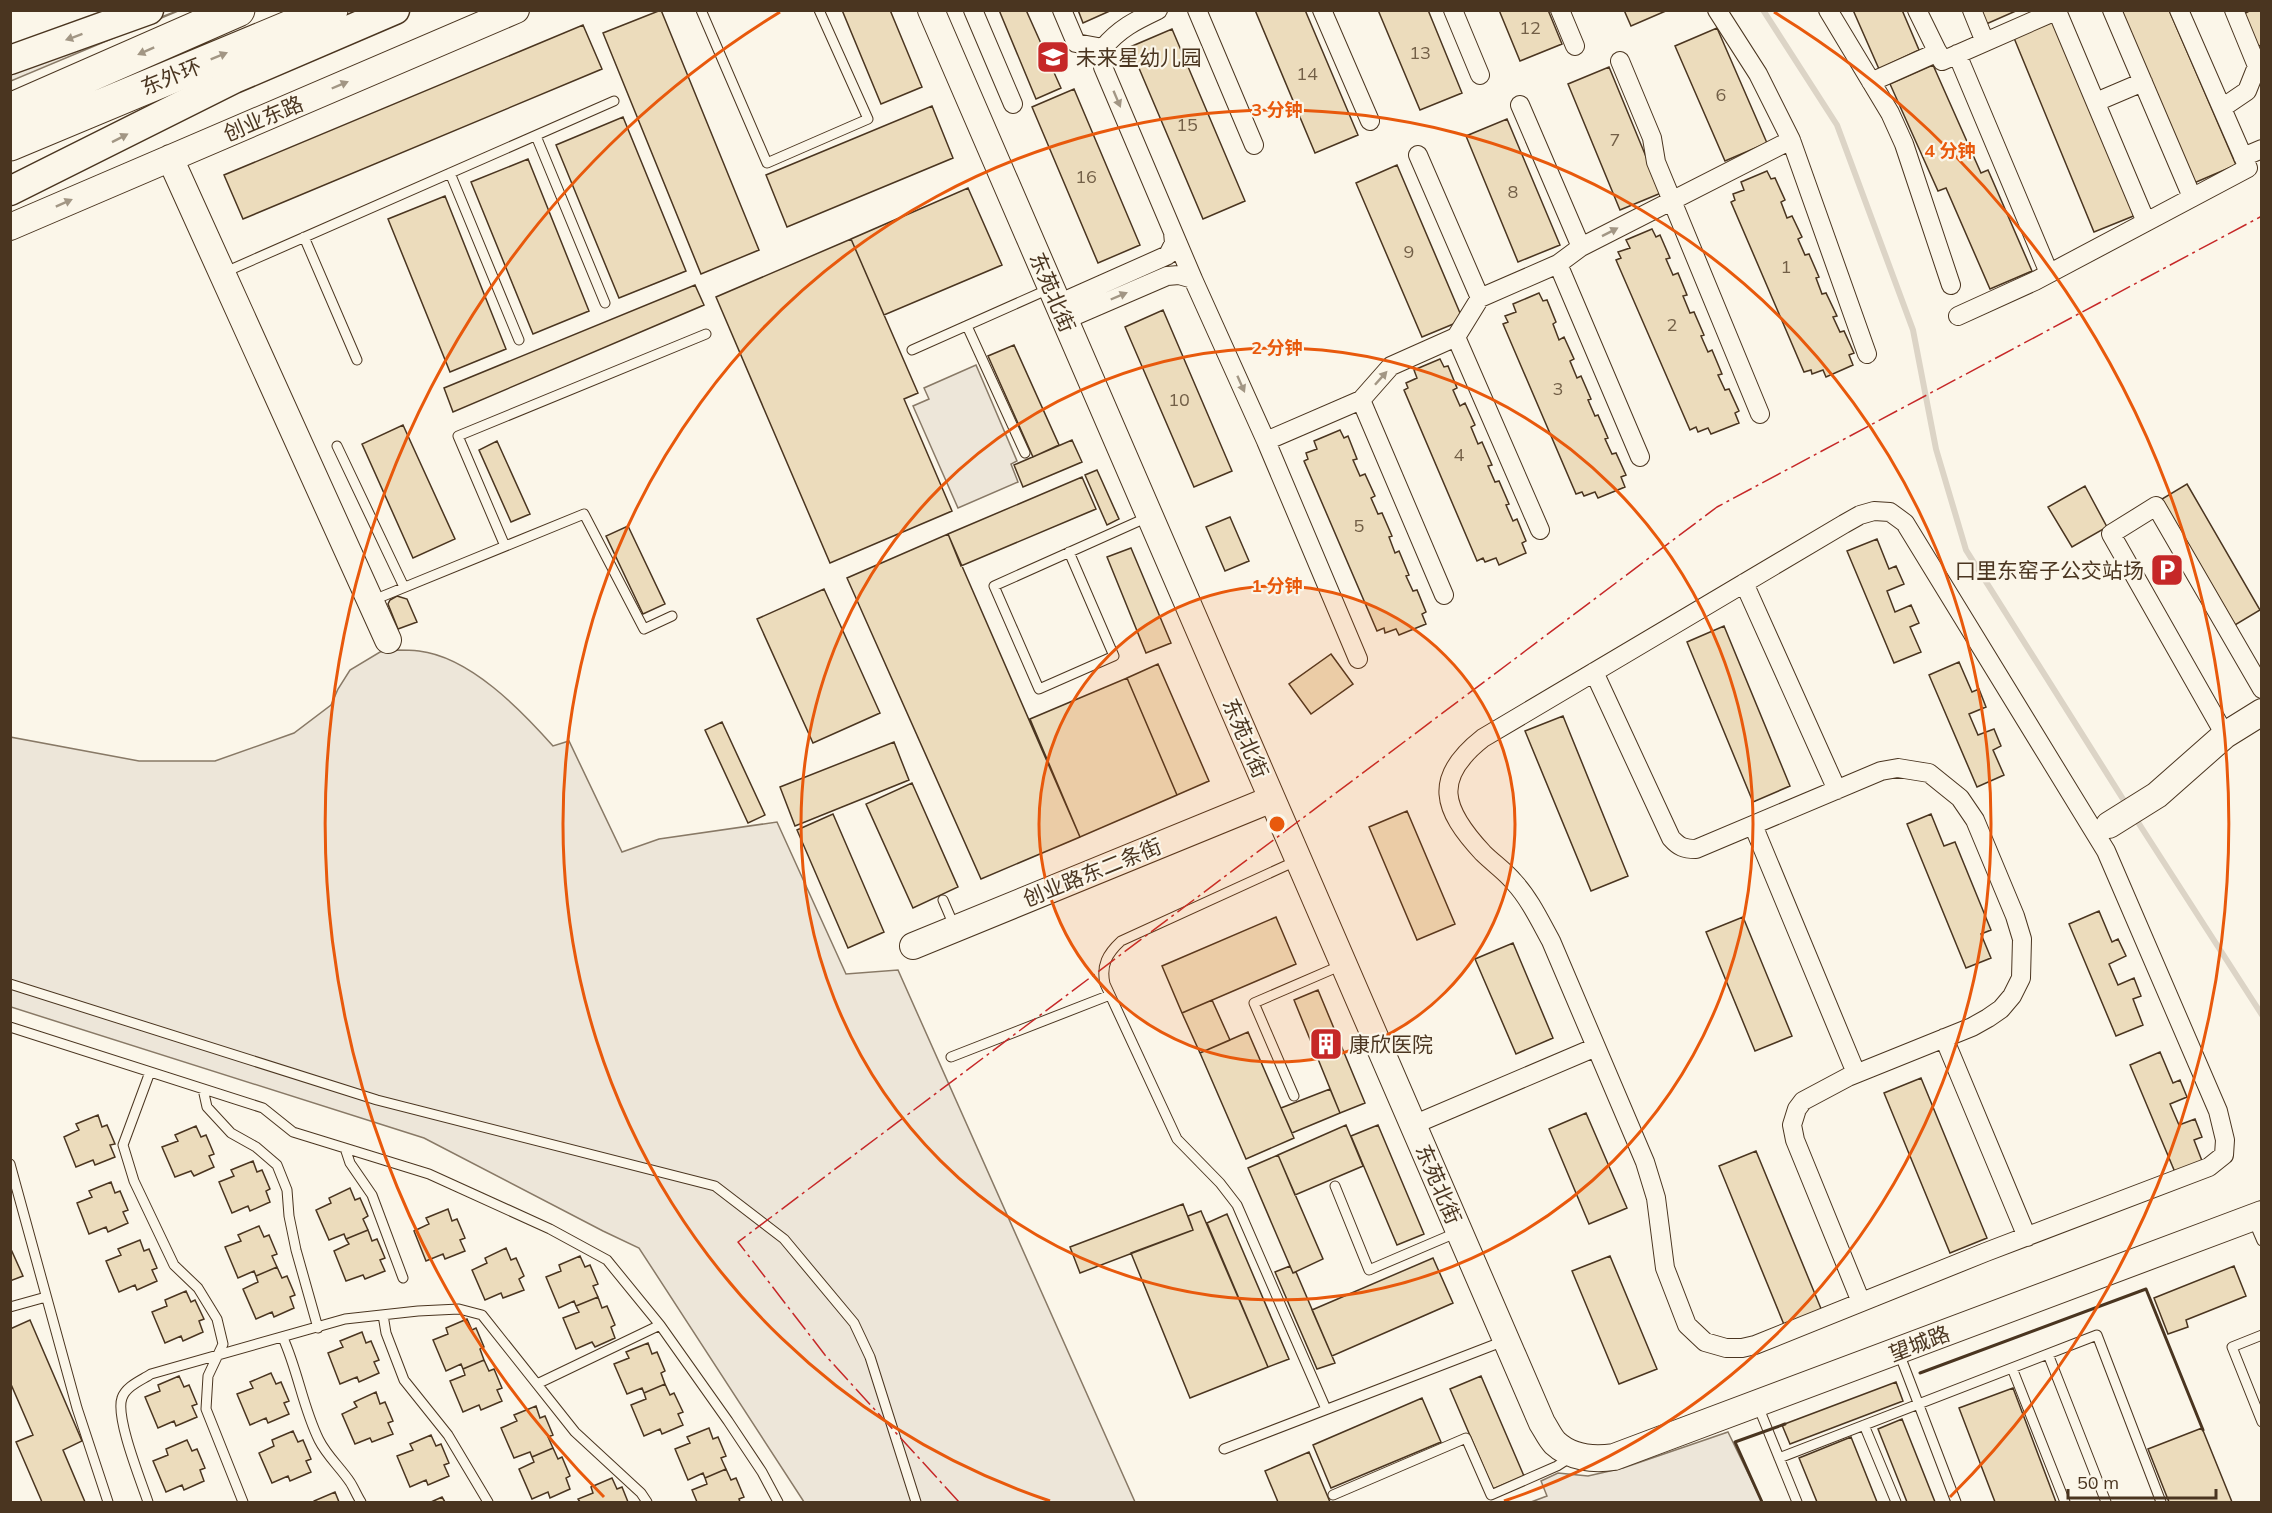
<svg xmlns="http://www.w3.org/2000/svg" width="2272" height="1513" font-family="Mulish,'Noto Sans SC',sans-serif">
<rect width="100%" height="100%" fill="#fbf6e9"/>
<path fill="#ede6d9" stroke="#887966" stroke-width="1.5" d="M177 11H178L11 81 10 74Z
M976 365 1017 461 1011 464 1018 482 958 508 913 406 929 399 924 388Z
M395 650C403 650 411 650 419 651 470 657 521 710 553 746L569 741 622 852 659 839 777 822 846 974 898 970 1135 1502H804L639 1248 603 1231 424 1138 11 1007 10 737 139 761H215L294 733 331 705 338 689 350 670 380 652Z
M1728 1432 1762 1502H1531L1547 1496 1541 1481 1558 1473 1588 1476 1623 1468Z"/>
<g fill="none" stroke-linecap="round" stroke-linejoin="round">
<path stroke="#dcd4c6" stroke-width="6" d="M1763 10 1837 125 1913 330 1936 449 1966 550 2128 807
M2134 816 2262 1015"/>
</g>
<path fill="#ecdcbc" stroke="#4a3520" stroke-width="1.5" d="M661 10 759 250 701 274 603 33Z
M842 10H890L922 87 881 104Z
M999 10H1026L1061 88 1036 99Z
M1078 10H1112L1083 23Z
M1255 10H1305L1358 135 1315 153Z
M1378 10H1428L1462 93 1420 110Z
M1499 10H1548L1562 44 1520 61Z
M1624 10H1668L1631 26Z
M1853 10H1902L1919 50 1879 69Z
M1978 10H2018L1984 25Z
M2120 10H2169L2236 165 2194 183Z
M2251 10H2262V45L2255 47 2242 15Z
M2055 21 2136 215 2094 232 2014 38Z
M583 25 602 69 243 219 224 175Z
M1717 28 1767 143 1725 161 1675 46Z
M1172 29 1245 201 1203 219 1130 47Z
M1933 65 1981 173 1988 170 2032 271 1990 289 1946 188 1938 191 1890 84Z
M1609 67 1661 193 1620 210 1568 84Z
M1074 89 1140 245 1098 263 1032 107Z
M932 106 953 158 787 227 766 175Z
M623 117 686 271 619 298 556 145Z
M1507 119 1560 245 1518 262 1466 136Z
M528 159 589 311 533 334 471 182Z
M1397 165 1463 320 1422 337 1356 183Z
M1767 171 1771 179 1775 178 1785 200 1781 202 1787 218 1792 216 1802 237 1798 239 1805 255 1809 254 1819 277 1816 278 1822 294 1826 293 1837 316 1833 317 1840 332 1844 331 1854 353 1849 355 1853 365 1826 377 1823 370 1812 374 1811 370 1804 372 1731 202 1735 200 1733 194 1744 190 1741 182Z
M968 188 1002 265 884 315 851 239Z
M445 196 506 349 450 372 388 219Z
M1652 229 1656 237 1660 235 1670 258 1666 259 1673 275 1678 273 1687 295 1683 296 1690 313 1694 312 1704 335 1701 336 1708 352 1712 350 1722 374 1718 375 1725 390 1729 389 1739 411 1735 413 1739 423 1711 434 1708 428 1698 432 1696 427 1690 430 1616 260 1621 258 1618 252 1630 248 1626 240Z
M851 239 918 393 904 399 952 511 830 563 716 297Z
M695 285 704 305 453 412 444 388Z
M1539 293 1543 301 1547 300 1556 322 1553 324 1559 340 1564 337 1574 359 1570 361 1577 378 1581 376 1591 399 1588 400 1595 416 1598 415 1608 438 1605 439 1612 454 1616 453 1626 475 1621 477 1625 487 1598 498 1595 492 1584 496 1582 492 1576 494 1503 324 1508 322 1505 316 1516 312 1513 304Z
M1163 310 1232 471 1194 487 1125 327Z
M1014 345 1059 445 1033 457 988 356Z
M1440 359 1444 367 1448 366 1457 388 1453 390 1460 406 1465 403 1475 425 1471 427 1478 444 1482 442 1492 465 1488 466 1495 482 1499 481 1509 504 1506 505 1513 521 1517 519 1526 541 1522 543 1526 553 1499 565 1496 558 1485 562 1483 558 1477 561 1404 390 1408 388 1406 383 1417 378 1414 370Z
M403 425 455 539 413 558 362 444Z
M1340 430 1344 438 1348 436 1357 459 1353 460 1360 476 1365 474 1375 496 1371 498 1378 514 1382 513 1392 536 1389 537 1395 553 1399 551 1409 575 1406 576 1413 591 1417 590 1426 612 1422 614 1426 624 1399 635 1396 629 1385 633 1384 628 1377 631 1304 461 1308 459 1306 453 1317 449 1314 441Z
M1072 440 1082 462 1023 487 1014 465Z
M497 441 530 514 511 522 479 450Z
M1097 470 1119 519 1107 525 1085 475Z
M1082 477 1096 509 961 566 948 534Z
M2187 484 2260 610 2235 625 2162 499Z
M2085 486 2107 527 2072 547 2048 507Z
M1230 517 1249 561 1225 571 1206 527Z
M628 526 665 604 643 614 606 536Z
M948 534 1080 837 981 879 847 578Z
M1877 539 1889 569 1896 566 1904 584 1887 591 1895 612 1911 605 1919 623 1910 627 1921 652 1894 663 1847 551Z
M1131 548 1171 643 1146 653 1107 557Z
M824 589 880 713 813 743 757 619Z
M397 596 407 599 417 622 398 629 388 604 390 600Z
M1724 626 1790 786 1753 802 1687 642Z
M1331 654 1353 684 1311 714 1289 684Z
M1959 662 1972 692 1979 689 1986 707 1969 714 1978 735 1994 729 2001 746 1993 750 2004 775 1977 787 1929 675Z
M1158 664 1209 781 1177 795 1127 678Z
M1127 678 1177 795 1080 837 1030 719Z
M1563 716 1628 876 1591 891 1525 731Z
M722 722 765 815 748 823 705 730Z
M894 742 909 780 795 826 780 787Z
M912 783 958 887 913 908 866 804Z
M1407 811 1455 924 1417 940 1369 827Z
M833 814 884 932 848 948 797 830Z
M1931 814 1944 846 1955 842 1991 930 1981 934 1991 958 1966 968 1907 824Z
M2099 911 2112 942 2118 939 2126 956 2109 964 2118 985 2134 978 2141 996 2133 999 2143 1025 2116 1036 2069 924Z
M1276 917 1296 964 1182 1013 1162 966Z
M1743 917 1792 1036 1755 1051 1706 932Z
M1513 943 1553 1038 1516 1054 1475 959Z
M1318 990 1365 1103 1340 1113 1294 1000Z
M1212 1000 1230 1040 1200 1053 1182 1013Z
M1248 1032 1294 1138 1246 1159 1200 1053Z
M2160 1052 2173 1083 2180 1080 2187 1097 2170 1104 2179 1125 2195 1119 2202 1137 2194 1140 2204 1166 2177 1177 2130 1065Z
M1921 1078 1987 1238 1950 1253 1884 1093Z
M1330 1089 1340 1113 1292 1133 1281 1108Z
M1586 1113 1627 1208 1589 1224 1549 1129Z
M98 1115 102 1127 107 1125 115 1144 110 1145 115 1157 95 1165 93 1160 76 1167 64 1137 79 1130 76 1124Z
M1346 1125 1363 1166 1295 1195 1278 1155Z
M1378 1125 1424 1234 1397 1245 1351 1136Z
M196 1126 201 1137 206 1135 214 1154 209 1156 214 1167 194 1176 191 1171 175 1177 162 1147 178 1141 175 1135Z
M1756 1151 1822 1311 1785 1327 1719 1166Z
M1278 1155 1323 1259 1293 1273 1248 1168Z
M253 1161 257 1172 262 1170 270 1189 266 1191 270 1202 250 1211 248 1206 232 1213 219 1182 234 1176 231 1170Z
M111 1182 115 1193 120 1191 128 1210 123 1212 128 1223 108 1232 106 1227 89 1234 77 1203 92 1197 89 1191Z
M350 1188 355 1200 360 1198 368 1216 363 1219 368 1230 346 1239 344 1234 329 1240 316 1210 331 1203 329 1198Z
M1183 1204 1193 1230 1080 1273 1070 1247Z
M448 1209 452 1221 457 1219 465 1238 460 1240 465 1251 445 1259 443 1254 426 1261 414 1231 429 1224 426 1218Z
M1201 1211 1268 1367 1190 1398 1131 1253 1193 1230 1188 1216Z
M1227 1214 1289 1359 1268 1367 1207 1223Z
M259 1226 264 1237 269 1235 277 1254 272 1256 277 1267 256 1276 254 1271 238 1278 225 1247 241 1241 238 1235Z
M368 1230 372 1241 377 1239 385 1258 380 1260 385 1271 365 1279 363 1275 346 1281 334 1251 349 1244 346 1239Z
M140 1240 144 1251 149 1249 157 1268 152 1270 157 1281 137 1290 135 1285 119 1292 106 1261 121 1255 118 1249Z
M10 1247 23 1276 10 1281Z
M506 1248 511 1260 516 1258 524 1276 519 1279 524 1290 503 1298 501 1293 485 1300 472 1270 487 1263 485 1258Z
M580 1256 585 1267 590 1265 598 1284 593 1286 598 1297 576 1306 574 1301 559 1308 546 1277 561 1271 559 1265Z
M1610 1256 1657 1369 1619 1384 1572 1271Z
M1433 1258 1453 1303 1332 1356 1312 1310Z
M1290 1266 1293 1273 1296 1272 1335 1363 1317 1369 1275 1272Z
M2234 1266 2246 1296 2186 1320 2188 1327 2168 1334 2154 1298Z
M277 1267 282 1278 287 1276 295 1295 290 1297 294 1308 274 1317 272 1312 256 1319 243 1289 258 1282 256 1276Z
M186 1291 191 1302 195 1300 204 1319 199 1321 203 1332 183 1341 181 1336 165 1343 152 1312 167 1306 165 1300Z
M598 1297 602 1308 607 1306 615 1325 611 1327 615 1338 595 1347 592 1342 576 1349 563 1318 579 1312 576 1306Z
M467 1319 472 1330 476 1328 484 1347 480 1349 484 1360 463 1369 461 1364 446 1371 433 1340 448 1334 446 1328Z
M30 1320 82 1441 63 1450 85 1502H42L16 1442 33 1435 10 1382V1329Z
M362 1332 366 1343 371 1341 379 1360 374 1362 379 1373 359 1382 357 1377 340 1384 328 1353 343 1347 340 1341Z
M648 1343 652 1354 657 1352 665 1371 661 1373 665 1384 644 1393 642 1388 627 1394 614 1364 629 1358 626 1352Z
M484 1360 489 1371 494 1369 502 1388 497 1390 502 1401 481 1410 479 1405 463 1412 450 1381 465 1375 463 1369Z
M271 1373 276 1384 281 1382 289 1401 284 1403 289 1414 268 1423 266 1418 250 1425 237 1394 253 1388 250 1382Z
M179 1376 184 1387 189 1385 197 1404 192 1406 197 1417 176 1426 174 1421 158 1428 145 1397 160 1391 158 1385Z
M1481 1376 1524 1476 1493 1489 1450 1389Z
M1896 1382 1903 1401 1790 1444 1782 1425Z
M665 1384 670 1395 674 1393 683 1412 678 1414 683 1425 662 1434 660 1429 644 1436 631 1405 646 1399 644 1393Z
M2013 1388 2056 1502H1995L1959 1408Z
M376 1392 380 1404 385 1402 393 1421 388 1423 393 1434 372 1442 370 1438 355 1444 342 1414 357 1407 354 1402Z
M1422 1398 1441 1442 1331 1488 1313 1445Z
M536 1406 540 1418 545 1416 553 1435 548 1437 553 1448 532 1457 530 1452 514 1458 501 1428 517 1421 514 1415Z
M1902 1419 1935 1502H1907L1878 1429Z
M709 1428 713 1439 718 1437 726 1456 721 1458 726 1469 705 1478 703 1473 688 1480 675 1449 690 1443 687 1437Z
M2202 1428 2232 1502H2169L2148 1449Z
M293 1431 298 1442 303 1440 311 1459 306 1461 311 1472 290 1481 288 1476 272 1483 259 1453 274 1446 272 1440Z
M431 1435 436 1446 441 1444 449 1463 444 1465 449 1476 428 1485 426 1480 410 1487 397 1456 413 1450 410 1444Z
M1851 1437 1877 1502H1817L1799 1458Z
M187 1440 192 1451 197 1449 205 1468 200 1470 204 1481 184 1490 182 1485 166 1492 153 1461 168 1455 166 1449Z
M553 1448 558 1459 562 1457 570 1476 566 1478 570 1489 550 1498 548 1492 532 1499 519 1469 534 1462 532 1457Z
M1309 1452 1330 1502H1278L1265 1471Z
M726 1469 731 1480 736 1478 744 1497 739 1499 740 1502H697L692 1490 707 1484 705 1478Z
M612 1478 617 1489 622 1487 628 1502H580L578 1499 593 1493 591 1487Z
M335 1492 339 1502H314V1501Z
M442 1497 445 1502H431Z"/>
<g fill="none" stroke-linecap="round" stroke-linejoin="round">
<g stroke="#4a3520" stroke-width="11">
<path id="lane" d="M701 10 767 163 868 119 819 10
M536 136 605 303
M450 173 519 340
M304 237 357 360
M223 273 614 101
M967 326 1025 453
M912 350 1049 289
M337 446 404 587
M505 546 458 436 706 334
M1069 552 1114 656 1039 689 994 586 1148 517
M371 601 584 514 644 629 672 616
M1296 861 1121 941C1107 954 1101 965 1105 984L1177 1139 1220 1183 1237 1205 1326 1409
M943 900 955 928
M10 984 377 1100 715 1186 784 1239 854 1323 870 1357 916 1502
M10 1027 263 1108 293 1132 429 1174 550 1229 607 1260 660 1325 728 1421 762 1472 778 1502
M951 1057 1110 995
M150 1072 123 1145 134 1181 174 1265 198 1288 217 1319 223 1344 208 1376 206 1409 243 1502
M203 1089 207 1107 231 1133 256 1147 277 1165 287 1190 289 1216 296 1250 318 1328
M1294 1096 1254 1003 1342 965
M345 1148 350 1163 372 1195 403 1278
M10 1164 77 1408 108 1502
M1335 1186 1369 1270 1458 1232
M2253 1220 2262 1241
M10 1307 46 1297
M383 1315 386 1333 404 1380 448 1435 488 1502
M2262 1335 2232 1347 2262 1422
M283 1338C298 1371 303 1408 319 1440 327 1456 340 1467 350 1482 354 1488 357 1496 361 1502
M1899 1353 1956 1502
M2048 1354 2106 1502
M2012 1368 2065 1502
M537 1384 660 1325
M1758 1406 1797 1502
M1864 1425 1896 1502
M1224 1449 1504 1341
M1779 1458 2097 1335 2161 1502
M1333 1495 1466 1438 1491 1495 1557 1466 1571 1457
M148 1502C141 1481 115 1417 122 1398 126 1386 142 1380 151 1374L345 1319 418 1311 459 1309 482 1315 575 1432 641 1493 647 1502"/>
</g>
<g stroke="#4a3520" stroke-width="20">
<path id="street" d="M973 10 1013 104
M1062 10 1076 43 1103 48
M1197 10 1254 145
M1322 10 1370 121
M1453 10 1480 75
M1560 10 1575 46
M1828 10 1890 113 1904 144 1951 285
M1917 10 1942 61 2058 10
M1972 10 1985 42
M2112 10 2192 197
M2057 11 2146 222
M1957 54 2049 273
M1620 61 1652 138 1656 162 1760 414
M1871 82 1938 52
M2096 102 2143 82
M1520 105 1581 247
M2222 108 2247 91 2257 66 2234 10
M1791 140 1867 354
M1418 155 1480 298
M2243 157 2262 149
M1173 232 1193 279
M1558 264 1640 457
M1058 304 1168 255 1174 243 1173 232 1103 67V48C1120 28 1135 21 1158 10
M1958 316 2035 281 2248 168 2179 10
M1065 320 1167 276 1179 275 1193 279 1266 441 1361 400 1391 366 1456 337 1480 298 1558 264 1581 247 1791 140 1758 74 1717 10
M1456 337 1540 530
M1361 400 1444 595
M1266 441 1358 659
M1874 511 1890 512 1905 523 2106 851 2218 1111 2225 1140 2224 1155 2209 1167 1986 1252 1755 1345 1742 1348H1726L1705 1342 1687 1325 1665 1268 1656 1198 1645 1162 1551 941C1540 921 1529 898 1514 882 1505 871 1493 863 1483 853 1442 809 1432 778 1483 738L1844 524 1860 515Z
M1744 583 1837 790
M1594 672 1671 838C1679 847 1684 849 1696 849L1881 771 1898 768 1929 773 1960 798 1975 820 2015 916 2022 939 2021 978 2012 996 2001 1009 1988 1018 1972 1027 1848 1077 1803 1101 1797 1109 1792 1125 1795 1140 1861 1302
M2225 735 2111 534 2156 506 2262 689
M1753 825 1856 1073
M1944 1038 2027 1237
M1413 1125 1596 1047"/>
</g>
<g stroke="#4a3520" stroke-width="28">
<path id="secondary" d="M931 10 1542 1423C1546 1429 1550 1438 1555 1443 1571 1458 1594 1460 1614 1457L2262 1214
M170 158 388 640
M10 227 516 10
M2109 825 2157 795 2225 735 2262 712
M913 946 1272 799"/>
</g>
<g stroke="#4a3520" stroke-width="31">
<path id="primary" d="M10 60 149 10
M10 191 234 79 395 10"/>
</g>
<g stroke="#4a3520" stroke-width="35">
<path id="highway" d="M10 110 238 10
M10 144 331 10"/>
</g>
<use href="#lane" stroke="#fbf6e9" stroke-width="9"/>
<use href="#street" stroke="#fbf6e9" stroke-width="18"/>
<use href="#secondary" stroke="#fbf6e9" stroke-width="26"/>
<use href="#primary" stroke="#fbf6e9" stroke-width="28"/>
<use href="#highway" stroke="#fbf6e9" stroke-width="33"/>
<path stroke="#4a3520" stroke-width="3" d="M1920 1373 2146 1289 2203 1430
M1762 1502 1735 1442 1785 1424"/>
<path stroke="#c62828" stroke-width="1.5" stroke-dasharray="21 4.5 3 4.5" stroke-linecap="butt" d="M959 1502 825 1355 738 1242 1717 507 2262 216"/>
</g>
<defs><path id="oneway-solid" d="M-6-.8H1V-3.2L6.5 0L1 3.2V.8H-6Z" transform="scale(1.5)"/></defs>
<g fill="#a29684">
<use href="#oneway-solid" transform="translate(74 37) rotate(160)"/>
<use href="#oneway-solid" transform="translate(146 51) rotate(156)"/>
<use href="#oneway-solid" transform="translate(219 56) rotate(-22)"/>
<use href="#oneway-solid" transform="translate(340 85) rotate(-23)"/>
<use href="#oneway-solid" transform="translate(1117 99) rotate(67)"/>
<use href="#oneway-solid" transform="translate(120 138) rotate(-27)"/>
<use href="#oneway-solid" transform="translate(64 203) rotate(-24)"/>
<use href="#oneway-solid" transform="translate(1610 232) rotate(-27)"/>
<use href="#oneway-solid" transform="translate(1119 296) rotate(-23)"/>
<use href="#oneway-solid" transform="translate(1381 378) rotate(-48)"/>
<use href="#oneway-solid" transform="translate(1241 384) rotate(66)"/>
</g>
<circle cx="1277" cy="824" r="238" fill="#e8590c" fill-opacity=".12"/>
<g fill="none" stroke="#e8590c" stroke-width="3">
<circle cx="1277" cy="824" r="238"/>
<circle cx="1277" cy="824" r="476"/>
<path d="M1050 1501A714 714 0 1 1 1504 1501"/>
<path d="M604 1497A952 952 0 0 1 780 12M1774 12A952 952 0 0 1 1950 1497"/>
</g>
<defs>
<g id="school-square" transform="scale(1.725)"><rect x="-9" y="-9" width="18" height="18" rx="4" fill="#c62828" stroke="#fbf6e9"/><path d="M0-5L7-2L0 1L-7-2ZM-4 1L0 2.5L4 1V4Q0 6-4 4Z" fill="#fff"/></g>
<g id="parking-square" transform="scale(1.725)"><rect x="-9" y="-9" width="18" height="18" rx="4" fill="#c62828" stroke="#fbf6e9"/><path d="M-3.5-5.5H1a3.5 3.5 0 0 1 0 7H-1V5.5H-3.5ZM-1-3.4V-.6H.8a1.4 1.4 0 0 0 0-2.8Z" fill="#fff"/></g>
<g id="building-square" transform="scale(1.725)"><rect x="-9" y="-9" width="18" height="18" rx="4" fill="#c62828" stroke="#fbf6e9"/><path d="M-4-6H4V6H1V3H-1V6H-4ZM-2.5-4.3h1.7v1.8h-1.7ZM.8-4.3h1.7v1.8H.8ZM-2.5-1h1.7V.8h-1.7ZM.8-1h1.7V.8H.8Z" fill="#fff"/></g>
</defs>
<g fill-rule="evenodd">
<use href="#school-square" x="1053" y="57"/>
<use href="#parking-square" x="2167" y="570"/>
<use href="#building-square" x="1326" y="1044"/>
</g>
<g text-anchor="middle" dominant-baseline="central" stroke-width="4.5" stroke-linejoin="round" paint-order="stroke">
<g font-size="18" fill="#725f47">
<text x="1530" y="27">12</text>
<text x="1420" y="52">13</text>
<text x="1307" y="73">14</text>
<text x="1721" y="94">6</text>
<text x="1187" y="124">15</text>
<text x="1615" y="139">7</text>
<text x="1086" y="176">16</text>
<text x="1513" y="191">8</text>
<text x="1409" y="251">9</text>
<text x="1786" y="266">1</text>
<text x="1672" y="324">2</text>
<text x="1558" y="388">3</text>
<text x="1179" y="399">10</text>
<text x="1459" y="454">4</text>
<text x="1359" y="525">5</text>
</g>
<g font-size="21" fill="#4a3520" stroke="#fbf6e9" text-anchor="start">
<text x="1076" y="57">未来星幼儿园</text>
<text x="2144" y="570" text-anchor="end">口里东窑子公交站场</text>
<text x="1349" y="1044">康欣医院</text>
</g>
<g font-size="21" fill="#4a3520" stroke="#fbf6e9">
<text transform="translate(171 76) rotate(-22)">东外环</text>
<text transform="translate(263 118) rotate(-23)">创业东路</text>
<text transform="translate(1053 292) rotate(67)">东苑北街</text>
<text transform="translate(1246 738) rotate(67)">东苑北街</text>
<text transform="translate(1092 872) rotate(-22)">创业路东二条街</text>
<text transform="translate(1439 1184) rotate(67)">东苑北街</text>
<text transform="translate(1919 1343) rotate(-21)">望城路</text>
</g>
</g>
<circle cx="1277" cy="824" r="9" fill="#e8590c" stroke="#fbf6e9" stroke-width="3"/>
<g font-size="18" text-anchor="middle" font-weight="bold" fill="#e8590c" stroke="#fbf6e9" stroke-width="4.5" stroke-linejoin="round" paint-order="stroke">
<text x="1277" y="116">3 分钟</text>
<text x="1950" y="157">4 分钟</text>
<text x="1277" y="354">2 分钟</text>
<text x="1277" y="592">1 分钟</text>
</g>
<rect width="2272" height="1513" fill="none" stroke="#4a3520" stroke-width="24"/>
<path d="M2068 1489v9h148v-9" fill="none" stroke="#4a3520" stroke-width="3"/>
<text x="2077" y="1489" font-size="18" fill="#4a3520" stroke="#fbf6e9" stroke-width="4.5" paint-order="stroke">50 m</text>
</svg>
